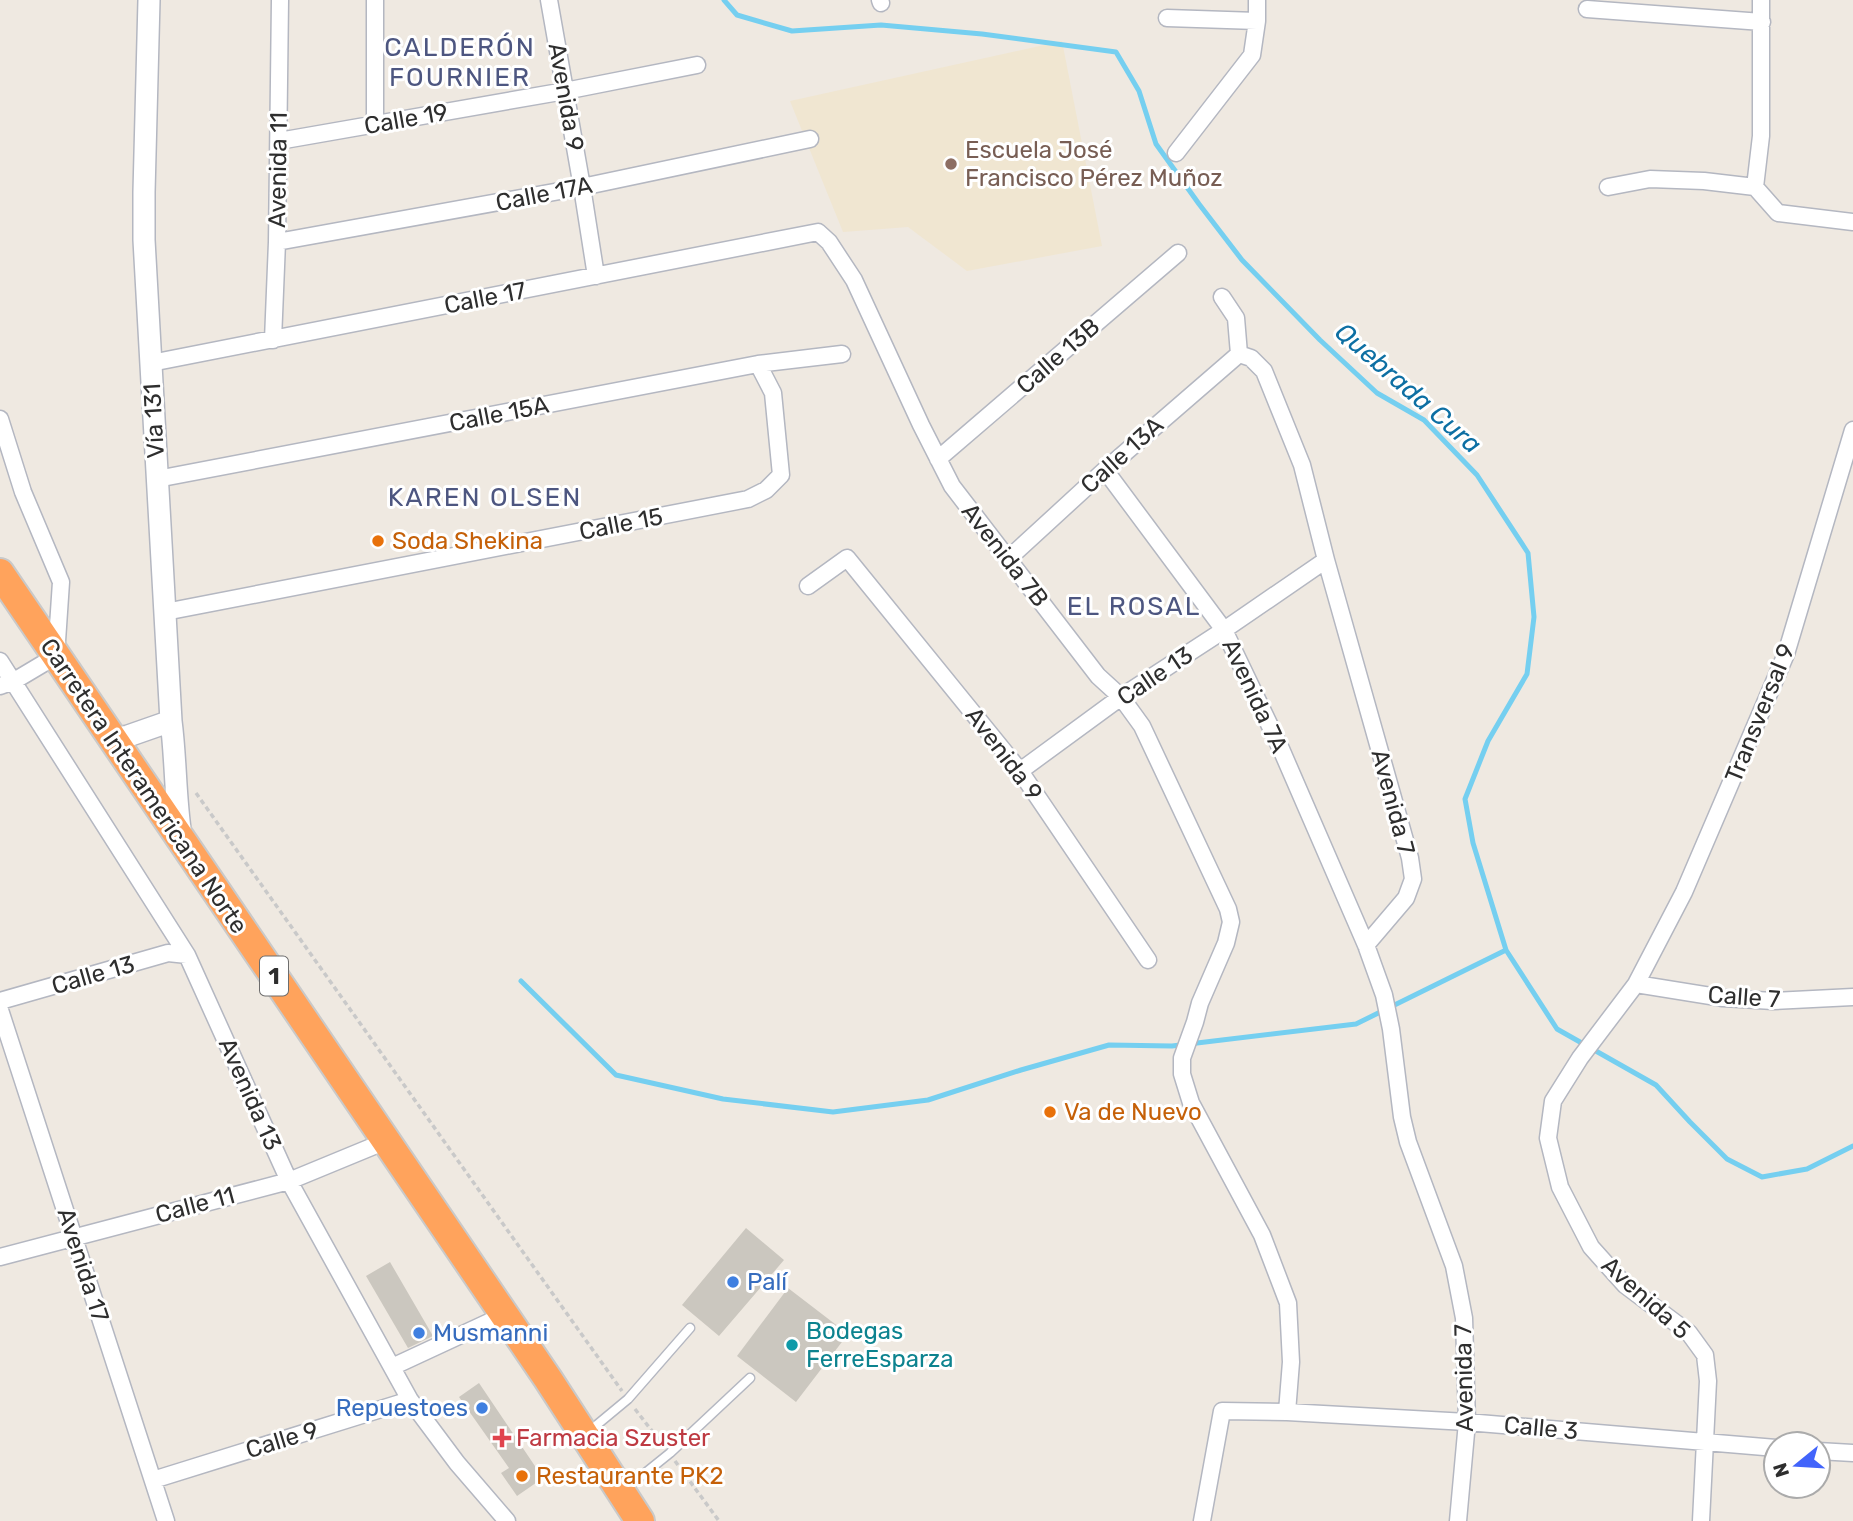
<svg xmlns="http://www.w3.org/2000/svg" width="1853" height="1521" font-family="Rubik,sans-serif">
<rect width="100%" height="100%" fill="#efe9e1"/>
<path fill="#f0e6d1" d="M1062 41 1102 246 967 271 908 227 843 232 790 101Z"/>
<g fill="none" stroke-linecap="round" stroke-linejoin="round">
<path stroke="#75cff0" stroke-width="5" d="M724 0 737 15 792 31 881 25 982 34 1116 52 1139 91 1156 144 1199 204 1242 260 1320 340 1377 393 1424 420 1477 475 1528 553 1534 617 1527 674 1488 741 1465 799 1473 843 1506 950 1557 1029 1656 1085 1690 1122 1727 1159 1762 1177 1807 1169 1853 1146
M521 981 616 1075 723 1099 833 1112 928 1100 1021 1070 1109 1045 1172 1046 1356 1024 1506 950"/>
</g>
<path fill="#cbc7bf" d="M746 1228 784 1260 719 1336 682 1305Z
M390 1262 433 1336 408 1348 366 1276Z
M788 1288 848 1334 796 1402 737 1356Z
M479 1383 543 1478 517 1496 501 1473 509 1468 459 1397Z"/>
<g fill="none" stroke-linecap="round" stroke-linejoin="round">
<g stroke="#b4b7c1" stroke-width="11">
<path id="lane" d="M587 1433 628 1399 690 1328
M624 1490 670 1453 750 1378"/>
</g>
<g stroke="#b4b7c1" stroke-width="19">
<path id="street" d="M549 0 582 187 596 276
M880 0 881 3
M1587 9 1762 22
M1167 18 1257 21
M375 124V0
M279 141 565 91 697 65
M1176 153 1252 55 1257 21V0
M1608 187 1650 179 1704 181 1755 187 1778 213 1853 222
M1755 187 1761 136V0
M277 242 582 187 810 139
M1222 297 1236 318 1239 354
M273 340 277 242 280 0
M1239 354 1251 358 1264 371 1302 465 1326 560 1410 858 1413 879 1406 898 1366 945
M151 363 818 232 829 242 854 280 921 425 952 486 1098 676 1121 697 1142 726 1228 909 1231 922 1226 943 1200 1003 1195 1022 1182 1058V1074L1191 1103 1262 1235 1288 1303 1291 1362 1287 1412
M0 419 23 492 61 582 56 656 14 681 0 686
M938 459 1178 253
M1105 470 1224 630 1281 749 1366 945 1384 995 1391 1029 1402 1117 1408 1142 1454 1266 1464 1318 1467 1422 1458 1521
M157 479 758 364 842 354
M1008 559 1105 470 1239 354
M808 586 847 558 1020 771 1148 960
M165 612 748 499 766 490 781 475 773 393 758 364
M0 661 187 955 289 1181 410 1400 457 1463 507 1521
M1020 771 1121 697 1224 630 1326 560
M1636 984 1723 998 1773 1001 1853 997
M0 1001 168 953 187 955
M0 1010 166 1521
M0 1257 289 1181 386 1141
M392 1367 504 1315
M1818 1451 1853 1453
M153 1480 410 1400
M1202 1521 1222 1411 1287 1412 1467 1422 1776 1448
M1701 1521 1708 1381 1705 1355 1689 1333 1625 1285 1591 1247 1560 1187 1548 1138 1553 1101 1580 1058 1636 984 1684 892 1786 654 1853 430"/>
</g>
<g stroke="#b4b7c1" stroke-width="24">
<path id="secondary" d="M149 0 144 192V240L171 721C176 759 175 798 181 836
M113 739 128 736 171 721"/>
</g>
<g stroke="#c9c9c9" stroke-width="32">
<path id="highway" d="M0 573 548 1379 640 1521"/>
</g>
<path stroke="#c9c9c9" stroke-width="3.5" stroke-dasharray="5 3.5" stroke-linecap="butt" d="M196 793 622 1391
M635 1409 662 1444
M675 1461 719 1521"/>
<use href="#lane" stroke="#fff" stroke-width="8"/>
<use href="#street" stroke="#fff" stroke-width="16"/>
<use href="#secondary" stroke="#fff" stroke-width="21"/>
<use href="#highway" stroke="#ffa35c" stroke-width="28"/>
</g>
<circle fill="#8d6e63" stroke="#fff" stroke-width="2.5" cx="951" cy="164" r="7"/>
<g fill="#e8710a" stroke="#fff" stroke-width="2.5">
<circle cx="378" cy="541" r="7"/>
<circle cx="1050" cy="1112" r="7"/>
<circle cx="522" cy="1476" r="7"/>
</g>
<g fill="#3f7fe0" stroke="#fff" stroke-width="2.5">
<circle cx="733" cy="1282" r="7"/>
<circle cx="419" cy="1333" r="7"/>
<circle cx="482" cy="1408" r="7"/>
</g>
<circle fill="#0f9aa8" stroke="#fff" stroke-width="2.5" cx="792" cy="1345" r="7"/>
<path fill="#e0444e" stroke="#fff" stroke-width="2.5" d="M498.5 1427.5h7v7h7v7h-7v7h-7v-7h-7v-7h7z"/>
<g text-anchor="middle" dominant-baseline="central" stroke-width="6" stroke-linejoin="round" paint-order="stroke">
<rect fill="#fff" stroke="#6d6d6d" stroke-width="2" x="260" y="956.5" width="28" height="39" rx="5"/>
<g font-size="23" font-weight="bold" fill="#2e2e2e">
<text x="274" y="976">1</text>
</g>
<g font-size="24" fill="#2e2e2e" stroke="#fff">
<text transform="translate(566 97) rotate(80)">Avenida 9</text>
<text transform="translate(406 119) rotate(-10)">Calle 19</text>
<text transform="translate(278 170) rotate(-89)">Avenida 11</text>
<text transform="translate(544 194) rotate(-11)">Calle 17A</text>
<text transform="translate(485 298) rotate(-11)">Calle 17</text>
<text transform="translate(1058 356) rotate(-41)">Calle 13B</text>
<text transform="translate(499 414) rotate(-11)">Calle 15A</text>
<text transform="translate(154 421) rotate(-93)">Vía 131</text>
<text transform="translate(1122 455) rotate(-42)">Calle 13A</text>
<text transform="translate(621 524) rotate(-11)">Calle 15</text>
<text transform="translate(1005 555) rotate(52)">Avenida 7B</text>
<text transform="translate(1155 676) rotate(-34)">Calle 13</text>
<text transform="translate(1255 696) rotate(65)">Avenida 7A</text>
<text transform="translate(1760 713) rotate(-68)">Transversal 9</text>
<text transform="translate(1004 754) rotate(53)">Avenida 9</text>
<text transform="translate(144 786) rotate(56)">Carretera Interamericana Norte</text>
<text transform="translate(1393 802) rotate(75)">Avenida 7</text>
<text transform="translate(93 975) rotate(-16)">Calle 13</text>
<text transform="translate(1744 997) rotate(4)">Calle 7</text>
<text transform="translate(250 1094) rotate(66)">Avenida 13</text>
<text transform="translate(195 1205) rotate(-15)">Calle 11</text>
<text transform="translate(83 1265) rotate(72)">Avenida 17</text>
<text transform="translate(1646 1298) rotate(42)">Avenida 5</text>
<text transform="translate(1464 1378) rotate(-91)">Avenida 7</text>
<text transform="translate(1541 1428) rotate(5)">Calle 3</text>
<text transform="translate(282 1440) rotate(-17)">Calle 9</text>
</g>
<g font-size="24" fill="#785e54" stroke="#fff" text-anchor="start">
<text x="965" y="150">Escuela José<tspan x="965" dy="28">Francisco Pérez Muñoz</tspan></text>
</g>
<g font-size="24" fill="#c56008" stroke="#fff" text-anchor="start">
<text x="392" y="541">Soda Shekina</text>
<text x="1064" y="1112">Va de Nuevo</text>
<text x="536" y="1476">Restaurante PK2</text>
</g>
<g font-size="24" fill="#366cbe" stroke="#fff" text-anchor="start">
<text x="747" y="1282">Palí</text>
<text x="433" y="1333">Musmanni</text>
<text x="468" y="1408" text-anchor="end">Repuestoes</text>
</g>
<g font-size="24" fill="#0d838f" stroke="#fff" text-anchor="start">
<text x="806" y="1331">Bodegas<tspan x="806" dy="28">FerreEsparza</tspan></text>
</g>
<g font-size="24" fill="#be3a42" stroke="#fff" text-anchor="start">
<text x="516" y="1438">Farmacia Szuster</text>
</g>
<g font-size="26" letter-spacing="2" fill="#4d5680" stroke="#fff">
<text x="460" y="47">CALDERÓN<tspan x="460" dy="30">FOURNIER</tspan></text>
<text x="485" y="497">KAREN OLSEN</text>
<text x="1134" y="606">EL ROSAL</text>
</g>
<g font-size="26" font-style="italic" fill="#0d6fa3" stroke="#fff">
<text transform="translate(1408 388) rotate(41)">Quebrada Cura</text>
</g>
</g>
<g transform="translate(1797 1465) rotate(252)"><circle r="33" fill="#ffffff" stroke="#ababab" stroke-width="2"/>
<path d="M0-5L12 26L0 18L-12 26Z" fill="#4264fb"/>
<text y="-10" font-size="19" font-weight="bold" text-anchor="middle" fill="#2e2e2e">N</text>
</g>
</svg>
